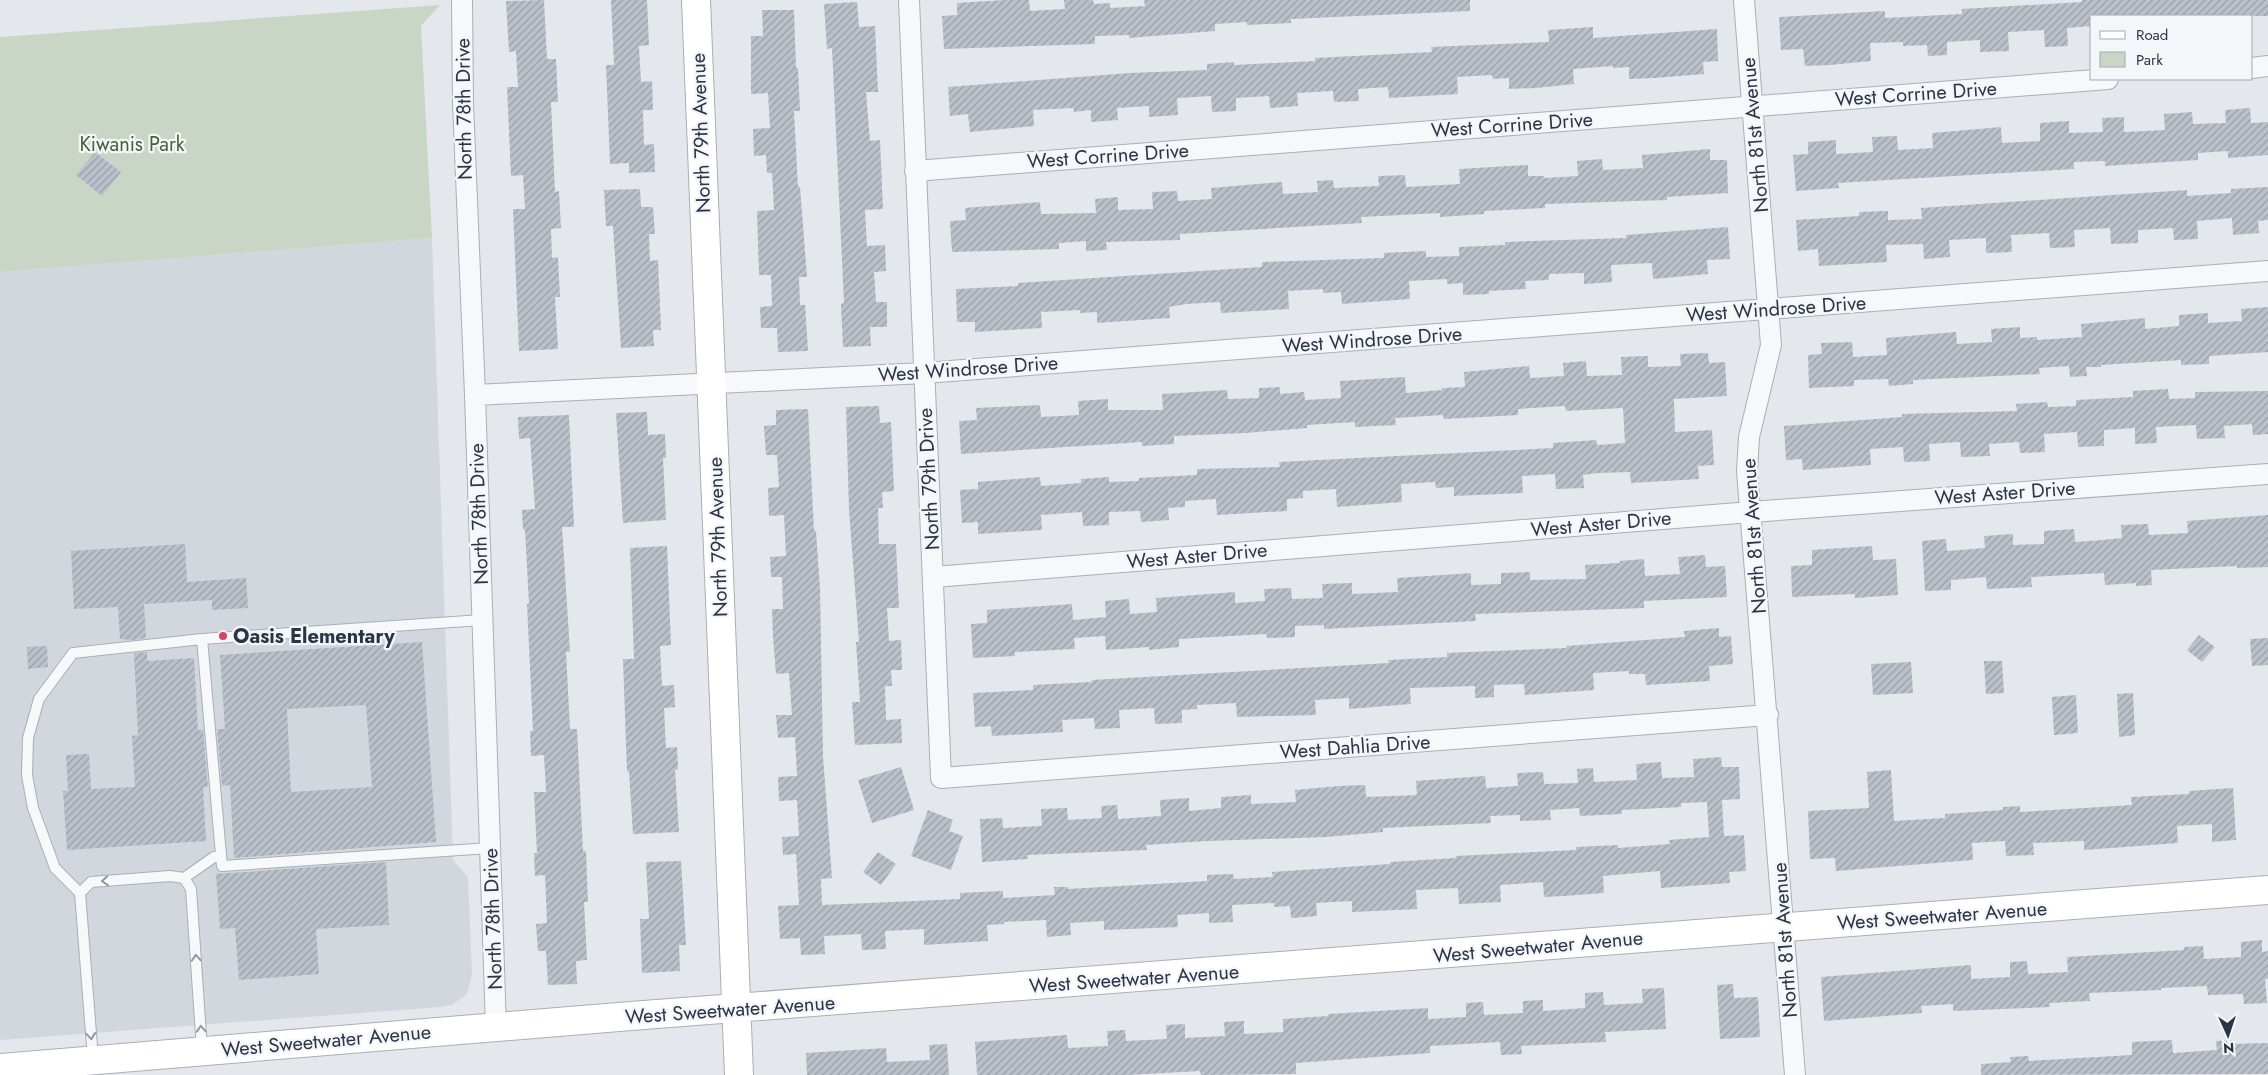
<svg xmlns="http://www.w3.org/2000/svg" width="2268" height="1075" font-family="Jost,sans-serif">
<defs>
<pattern id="building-hatch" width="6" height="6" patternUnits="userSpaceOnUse" patternTransform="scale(1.25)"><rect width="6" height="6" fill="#bbc1ca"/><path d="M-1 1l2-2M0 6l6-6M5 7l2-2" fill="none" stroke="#989ea6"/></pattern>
</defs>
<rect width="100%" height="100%" fill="#e4e8ec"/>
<path fill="#d2d7de" d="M432 238 453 860 468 877 472 975 467 994 452 1005 441 1007 0 1040V272Z"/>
<path fill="#cad6c5" d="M440 5 421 26 432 238 0 272V37Z"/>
<path fill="url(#building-hatch)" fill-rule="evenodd" d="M544 0 547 59H556L558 102H551L555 192 559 191 561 228 551 229 552 258 558 257 560 297H555L558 349 519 351 513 209H525L523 175 511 176 507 87H518L516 51 509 52 506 1Z
M611 0H647L649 45 639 46 641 82 652 81 653 110H643L644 145 654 144 655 172 629 173V163L610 164 606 65H614Z
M1005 0H1029L1030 11 1065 9 1064 0H1093L1094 4 1110 3V8L1145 6 1144 0H1470V11L1291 19V23L1247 25V22L1215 24V31L1129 38V35L1095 36V44L944 49 942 16 957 15V3Z
M2082 0H2268V16H2092V26L2067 28 2068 46 2045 47 2044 30 2008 32 2009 51 1980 52V40L1947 42V55L1928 56 1927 45 1903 46V42L1870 43 1871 61 1830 65 1805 66 1803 49 1781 50 1779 17 1885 11V18L1962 14V9L2082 2Z
M857 2 859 27 875 26 878 92H866L870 141 880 140 883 209 865 210 867 246 885 245 886 271 874 272 876 302H887V327H870L871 346 843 347 841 304 844 303 832 48 827 49 824 4Z
M762 10H794L796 68H798L800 111H794L798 187H800L807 277H799L800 305H805L808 351 778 352 777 328H761L760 307 772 306 771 275H759L757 211 774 210 772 173H767L766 155 754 156 753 129 770 128 768 93 751 94V36H763Z
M1593 27V38L1717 29 1718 61 1703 62 1704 74 1655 78 1629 79V67L1613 68V66L1573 69 1574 84 1536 88 1509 89V78L1493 79 1492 75 1457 77 1458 94 1389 98 1388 87 1358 89 1359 101 1334 102 1333 91 1297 93 1298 106 1270 108 1269 96 1236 98V111L1212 112 1211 96 1177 98 1178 115 1149 117V106L1117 108 1118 120 1091 122V110L1074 112 1073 108 1033 110 1034 126 970 132 968 114 950 116 948 87 1130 73 1207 70V64L1234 62V65L1315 61V58L1432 52 1431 47 1549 42 1548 30Z
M2250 108 2251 123 2268 122V155L2228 158V151L2198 153V160L2105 166V161L2074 162V169L1838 183 1839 188 1796 191 1793 155 1808 154V142L1836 140V154L1873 152 1872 137 1897 136 1898 150 1933 148 1932 133 2001 127 2002 143 2040 141V123L2069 121V133L2103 132 2102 118 2124 117V132L2165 130 2164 114 2192 112 2193 124 2226 123 2225 110Z
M1710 149V160H1727L1728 193 1667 197V200L1545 204V208L1484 211V214L1440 217V213L1361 217 1362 223 1180 234V240L1106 242 1107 250 1086 251V241L1059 243V249L952 252 950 221 966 220 965 208 1040 202 1041 214 1096 213 1095 199 1118 197V210L1153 209 1152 192 1177 191 1178 201 1212 199 1211 188 1282 182 1283 194 1318 192 1317 181 1333 180 1334 188 1379 186 1378 176 1405 175 1406 187 1460 184 1459 169 1528 165V176H1544V178L1578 176 1577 161 1602 159 1603 170 1643 168 1642 155Z
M95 152 121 172 102 196 76 175Z
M2268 187V220L2258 221 2259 233 2233 235 2232 218 2197 221 2198 239 2174 240 2173 228 2138 230V243L2111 244 2110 228 2074 230 2075 247 2050 248 2049 233 2011 235 2012 252 1986 253V238L1949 240 1950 257 1924 259 1923 244 1886 245 1887 262 1819 266 1818 249 1798 251 1796 220 1859 216V212L1888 211V220L1922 219 1921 208 2187 190V196L2231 193V189Z
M640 189 641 207H653L655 234H649L650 261 658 260 661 330H653L654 346 621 348 613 226H606L604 190Z
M1728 227 1730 259 1707 260 1708 274 1653 279 1652 263 1611 265 1612 282 1584 284V273L1549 274V280L1525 281 1526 289 1489 291V294L1463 295V283L1447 284V279L1409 281 1410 299 1342 304 1341 292 1323 293V289L1288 291 1289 309 1221 313 1220 302 1186 304 1169 307 1170 318 1097 323V312L1080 313V310L1041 312 1042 328 975 332V322H957L956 289 1018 286V283L1262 267V262L1384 258V253L1426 251V257L1459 256V247L1505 245V242L1626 238V235Z
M2268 307V352L2209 356V364L2181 365V360L2101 365V367H2086L2087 376 2070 377 2069 366 2039 368 2040 374 1913 380V384L1889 386 1888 379 1854 380V386L1809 388 1808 355 1822 354 1821 343 1852 342 1853 357 1887 355 1886 338 1956 332 1957 344 1992 342 1991 329 2020 327V338L2037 337V340L2082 337 2081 324 2145 318V329L2179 326V315L2208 313V323L2242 321 2241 309Z
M1708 353 1709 363 1725 362 1727 396 1674 399 1675 432 1712 430 1714 465 1698 466 1699 479 1631 483 1630 472 1598 473 1583 475 1584 488 1556 489 1555 474 1522 476 1523 493 1454 496V487L1436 488 1435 482 1401 484 1402 502 1337 507 1336 489 1303 491V498L1287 499V511L1217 515 1216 499 1185 501V507L1168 508 1169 520 1141 522 1140 511 1109 512V525L1083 526 1082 512 1041 515 1042 530 978 534V522L962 523 960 490 978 489V482L1040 477 1041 486 1081 483V479L1109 477V482L1139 481V478L1197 475V469L1280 467 1279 462 1553 448V443L1596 440 1597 445 1625 443 1623 408 1566 411 1565 406 1518 409V415L1501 416 1444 419 1443 415 1395 418 1396 425 1355 427V422L1307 425V428L1246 433 1174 436V444L1142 446V442L961 454 959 421 977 420 976 408 1040 405 1041 417 1079 415 1078 401 1108 399V410H1163L1162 394 1227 390 1228 399 1259 398V388L1280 387V394L1304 392 1305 400 1341 398 1340 381 1405 377 1406 393 1442 390V388L1465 387 1464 372 1529 366 1530 378 1564 376 1563 363 1586 361 1587 376 1622 375 1621 357 1648 356V367L1681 366 1680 354Z
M2168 389 2169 399 2195 398V392L2268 391V434L2253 435 2252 424 2224 426 2225 438 2197 439 2196 425 2156 427 2157 443 2135 444V428L2104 430V446L2078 447 2077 432 2044 434 2045 452 2020 453 2019 442 1989 444 1990 456 1961 457 1960 442 1929 444 1930 461 1904 462 1903 447 1870 449 1871 465 1803 470 1802 459 1786 460 1784 426 1902 417V414L2017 411 2016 404 2047 402 2048 407 2076 406V400L2133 397V391Z
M879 406 880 423 891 422 894 491 882 492 883 508H878L879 544H896L899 608H887L889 641 901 640 902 670H891L892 686H885L886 720 901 719 902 743 855 745 852 702H860L856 642H859L849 510 846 407Z
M808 409 814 531H816L820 589 823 756 832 878 821 879 822 905 960 899V893L1003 891V898L1055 895 1054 887H1068V889L1207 881V875L1233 874 1234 879 1273 877 1272 872 1390 864V862L1456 858V856L1576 850V847L1618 845V848L1670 844 1669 840 1709 837 1707 802 1681 803V807L1622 810V814L1580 816 1579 808 1550 810 1551 820 1520 821V815L1490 816 1491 823 1383 828V832L1326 837 1207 841 1146 845 1147 850 1027 855 1028 859 982 862 980 819 1002 818 1003 828 1042 826 1041 809 1067 808 1068 820 1102 818 1101 806 1117 805 1118 819 1161 816 1160 800 1189 798V811L1221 808V797L1251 795V804L1296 802 1295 790 1339 786 1365 785 1366 797 1417 795 1416 781 1485 776 1486 788 1518 786 1517 773 1543 772 1544 784 1578 783 1577 769 1593 768 1594 782 1637 780 1636 764 1661 762 1662 778 1694 777 1693 759 1721 757 1722 767H1739L1740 799 1722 800 1724 836 1744 835 1746 871 1729 872 1730 883 1661 888 1660 871 1603 876 1604 893 1564 896 1544 897 1543 882 1500 885 1501 902 1459 904 1458 888 1416 890 1417 909 1352 912V901L1316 903 1317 916 1291 918 1290 906 1274 907V903L1232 905 1233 922 1209 923V913L1177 915 1178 927 1104 930V921L1070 923 1071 935 1047 937 1046 920 1004 922V924L987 925 988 941 924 945V929L885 931 886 949 862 950 861 934 824 936 825 954 801 955 800 938 780 939 778 906 799 905 796 854 783 855 782 837 799 836 797 800 779 801 778 777 797 776 795 737 778 738 776 715H792L789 673 776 674 773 637 772 609H783L782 577H771L770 557 786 556 784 515 769 516 768 488 779 487 777 455H766L764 426 776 425V410Z
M647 412 648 435 665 434 666 458H663L666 520 623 523 616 413Z
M569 415 574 527H562L570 652H566L570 729H577L583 851H586L588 902H584L587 960 576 961 577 984 548 985 546 951H538L536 924 547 923 545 875 535 876 534 853H537L534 792H546L544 755 531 756 530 731H533L527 604H529L525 529 523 530 522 510 535 509 530 438 519 439 518 417Z
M2268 515V567L2237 568V566L2151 570 2152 585 2136 586V583L2105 585 2104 573 2031 577 2032 587 1987 589 1986 577 1951 580V590L1925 591 1922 541 1946 539 1947 551 1985 548 1984 536 2013 534V545L2044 544V531L2074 529 2075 542 2103 540 2122 538 2121 525 2148 524 2149 535 2188 533 2187 521Z
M185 544 187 582 246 578 248 608 212 610V600L144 604 146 638 133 640 120 639 118 607 74 609 71 551Z
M667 546 671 645 660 646 662 686 674 685 675 707 664 708 666 748 677 747 678 769 675 770 679 832 633 834 629 771 627 772 623 659H634L630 548Z
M1872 546 1873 560 1896 559 1898 595 1855 598V594L1792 597 1791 566 1812 565V550Z
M1705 555 1706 567 1725 566 1727 597 1644 601V608L1475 614 1476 621 1324 629V625L1295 626V637L1267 638 1266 634 1179 639V647L1149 650V647L1106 650 1105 636 1074 638 1075 649 1015 652V656L973 658 971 624 987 623V610L1072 604 1073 620 1106 617 1105 601 1129 599 1130 614 1157 612 1156 598 1235 592V603L1265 601 1264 589 1291 588 1292 599 1323 598 1322 584 1352 583V594L1398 592 1397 578 1443 575 1471 573V585L1501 584V573L1530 572V580L1586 579 1585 565 1620 563V561L1644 559 1645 576 1680 574 1678 557Z
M1719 628V637L1731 636 1733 664 1709 666 1710 681 1646 685 1645 674H1629V671L1593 673 1594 690 1525 695 1524 684 1494 685V697L1475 698V686L1410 688 1411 704 1349 709V698L1315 700 1316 715 1237 717 1236 703 1197 705V709L1182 710V723L1155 724 1154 708 1119 710 1120 728 1095 729 1094 718 1062 720 1063 732 992 736 991 726 975 727 973 693 1033 690V685L1092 682V680L1389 663 1388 660 1447 657V653L1567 648 1566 646 1685 637 1684 631Z
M2199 635 2215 647 2202 662 2187 650Z
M2268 638V665L2252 666 2250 639Z
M422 642 436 842 234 858 230 785 222 786 217 729H225L220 655ZM366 705 372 787 291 792 287 709Z
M47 646 48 667 28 669 27 647Z
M147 652V661L194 658 198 730H203L208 787H203L206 841 67 850 63 791H68L66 755 89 754 91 789 135 787 132 736 138 735 134 653Z
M1984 661H2002L2004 693 1986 694Z
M1911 662 1913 693 1873 695 1871 664Z
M2133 693 2135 735 2119 737 2117 694Z
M2076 695 2078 733 2054 735 2052 697Z
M901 767 914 810 872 823 858 780Z
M1891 770 1894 821 1945 818V814L2003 810V807L2020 806V812L2132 805 2131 797 2189 794V791L2233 788 2236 840 2212 842V824L2177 826 2178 843 2084 850V841L2033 843 2034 855 2006 856 2005 841 1972 843 1973 860 1836 871 1835 858 1810 859 1808 811 1869 808 1867 772Z
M928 810 953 820 949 831 963 836 951 870 911 856Z
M878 852 896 864 881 885 863 872Z
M681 861 686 945H679L680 971 642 973 640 919H649L646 862Z
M386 862 389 925 316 929 319 974 239 980 235 928 220 929 216 874Z
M2262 940V952L2268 951V979H2265L2267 1003 2244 1004 2243 994 2208 995 2207 986 2161 988V990L2089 993 2090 1001 2049 1003 2050 1007 1953 1011V1004L1921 1006 1922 1013 1824 1021 1821 977 1971 965V979L2010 977V962L2027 961 2028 974 2068 972 2067 957 2184 950V947L2203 946 2204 959 2241 957V942Z
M1733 984 1734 998 1758 997 1760 1037 1720 1039 1717 985Z
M1664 988 1666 1029 1605 1032 1606 1042 1521 1046 1522 1054 1501 1055 1500 1042 1430 1046V1053L1296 1063V1074L1201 1075 1200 1071 1128 1075H977L975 1042 1067 1035 1068 1048 1108 1046 1107 1031 1125 1030 1126 1041 1167 1039 1166 1025 1185 1024V1038L1225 1036 1224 1022 1244 1021V1034L1283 1032V1019L1328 1016V1014L1428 1008V1019L1466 1017V1003L1483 1002 1484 1015 1523 1013V1001L1543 1000V1011L1585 1008V993L1603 992 1604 1005 1643 1003 1642 989Z
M2172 1040 2173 1053 2217 1050 2216 1041 2231 1040V1044L2268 1043V1074L1981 1075V1064L2011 1062 2010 1057 2028 1056 2029 1061 2132 1055V1042Z
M947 1044 949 1075H807L806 1053 886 1048 887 1062 930 1060 929 1045Z"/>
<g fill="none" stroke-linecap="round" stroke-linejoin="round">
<g stroke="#a8afb7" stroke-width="12">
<path id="lane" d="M482 620 202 639 222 866 490 848
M184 878 214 857H221
M80 893 55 868 33 808 27 775 28 738 39 699 73 653 202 639
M93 1059 80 893 91 882 170 876 184 878 191 889 202 1050"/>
</g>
<g stroke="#a8afb7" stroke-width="22">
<path id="street" d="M462 0 463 103 475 395 496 1028
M909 0 941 778 1768 715
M1744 0 1771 345 1749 437 1747 471 1795 1075
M2252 68 2268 66
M915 171 2108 79
M475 395 924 373 2268 271
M934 577 1751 512 2268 474"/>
</g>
<g stroke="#a8afb7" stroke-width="30">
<path id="secondary" d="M696 0 739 1075
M0 1068 631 1016 2268 890"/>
</g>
<use href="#lane" stroke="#f7f8fa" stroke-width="10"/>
<use href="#street" stroke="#f7f8fa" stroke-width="20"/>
<use href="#secondary" stroke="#fff" stroke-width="28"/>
</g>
<defs><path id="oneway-chevron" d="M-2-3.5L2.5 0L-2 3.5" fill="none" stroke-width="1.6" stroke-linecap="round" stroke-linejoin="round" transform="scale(1.25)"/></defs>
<g stroke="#9097a0">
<use href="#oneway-chevron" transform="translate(105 881) rotate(175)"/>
<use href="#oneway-chevron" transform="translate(196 958) rotate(-94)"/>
<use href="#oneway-chevron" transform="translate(201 1029) rotate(-94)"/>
<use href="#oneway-chevron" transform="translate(91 1036) rotate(85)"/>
</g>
<circle fill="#d34765" stroke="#f4f6f9" stroke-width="2" cx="223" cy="636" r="5"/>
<g text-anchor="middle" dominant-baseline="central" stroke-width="4.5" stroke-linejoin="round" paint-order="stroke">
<g font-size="20" fill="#2a3645" stroke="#f4f6f9">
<text transform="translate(1916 94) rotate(-4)">West Corrine Drive</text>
<text transform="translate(464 109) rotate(-91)">North 78th Drive</text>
<text transform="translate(1512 125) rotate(-4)">West Corrine Drive</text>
<text transform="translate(701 133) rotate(-92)">North 79th Avenue</text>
<text transform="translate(1755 135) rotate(-95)">North 81st Avenue</text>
<text transform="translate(1108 156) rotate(-4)">West Corrine Drive</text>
<text transform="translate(1776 309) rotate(-4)">West Windrose Drive</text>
<text transform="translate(1372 340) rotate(-4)">West Windrose Drive</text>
<text transform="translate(968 369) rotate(-4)">West Windrose Drive</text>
<text transform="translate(929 479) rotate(-93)">North 79th Drive</text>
<text transform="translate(2005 493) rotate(-4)">West Aster Drive</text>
<text transform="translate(479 514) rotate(-92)">North 78th Drive</text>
<text transform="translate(1601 524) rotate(-5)">West Aster Drive</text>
<text transform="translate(1754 536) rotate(-94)">North 81st Avenue</text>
<text transform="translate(718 537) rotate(-92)">North 79th Avenue</text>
<text transform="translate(1197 556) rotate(-5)">West Aster Drive</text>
<text transform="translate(1355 747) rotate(-4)">West Dahlia Drive</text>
<text transform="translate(1942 916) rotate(-4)">West Sweetwater Avenue</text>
<text transform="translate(493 919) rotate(-92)">North 78th Drive</text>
<text transform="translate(1785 940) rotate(-94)">North 81st Avenue</text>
<text transform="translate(1538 947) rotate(-5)">West Sweetwater Avenue</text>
<text transform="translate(1134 979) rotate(-4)">West Sweetwater Avenue</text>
<text transform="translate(730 1010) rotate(-4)">West Sweetwater Avenue</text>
<text transform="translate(326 1041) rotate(-5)">West Sweetwater Avenue</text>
</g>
<g font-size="20" fill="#426237" stroke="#f4f6f9">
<text x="132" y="144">Kiwanis Park</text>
</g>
<g font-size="20" font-weight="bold" fill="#2a3645" stroke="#f4f6f9" text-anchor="start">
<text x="233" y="636">Oasis Elementary</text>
</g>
</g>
<rect x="2090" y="15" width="162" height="65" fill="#f4f6f9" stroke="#a3a9b1"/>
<rect x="2100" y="31" width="25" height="8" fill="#ffffff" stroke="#a3a9b1"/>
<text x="2136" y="40" font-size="15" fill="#2a3645">Road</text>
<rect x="2100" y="52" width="25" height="15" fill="#cad6c5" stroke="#a3a9b1"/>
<text x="2136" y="65" font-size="15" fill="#2a3645">Park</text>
<g transform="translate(2228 1035) rotate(177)" stroke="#f4f6f9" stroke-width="4" paint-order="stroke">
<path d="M0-4L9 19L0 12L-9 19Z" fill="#2a3645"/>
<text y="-8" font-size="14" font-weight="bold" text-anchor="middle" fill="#2a3645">N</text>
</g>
</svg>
